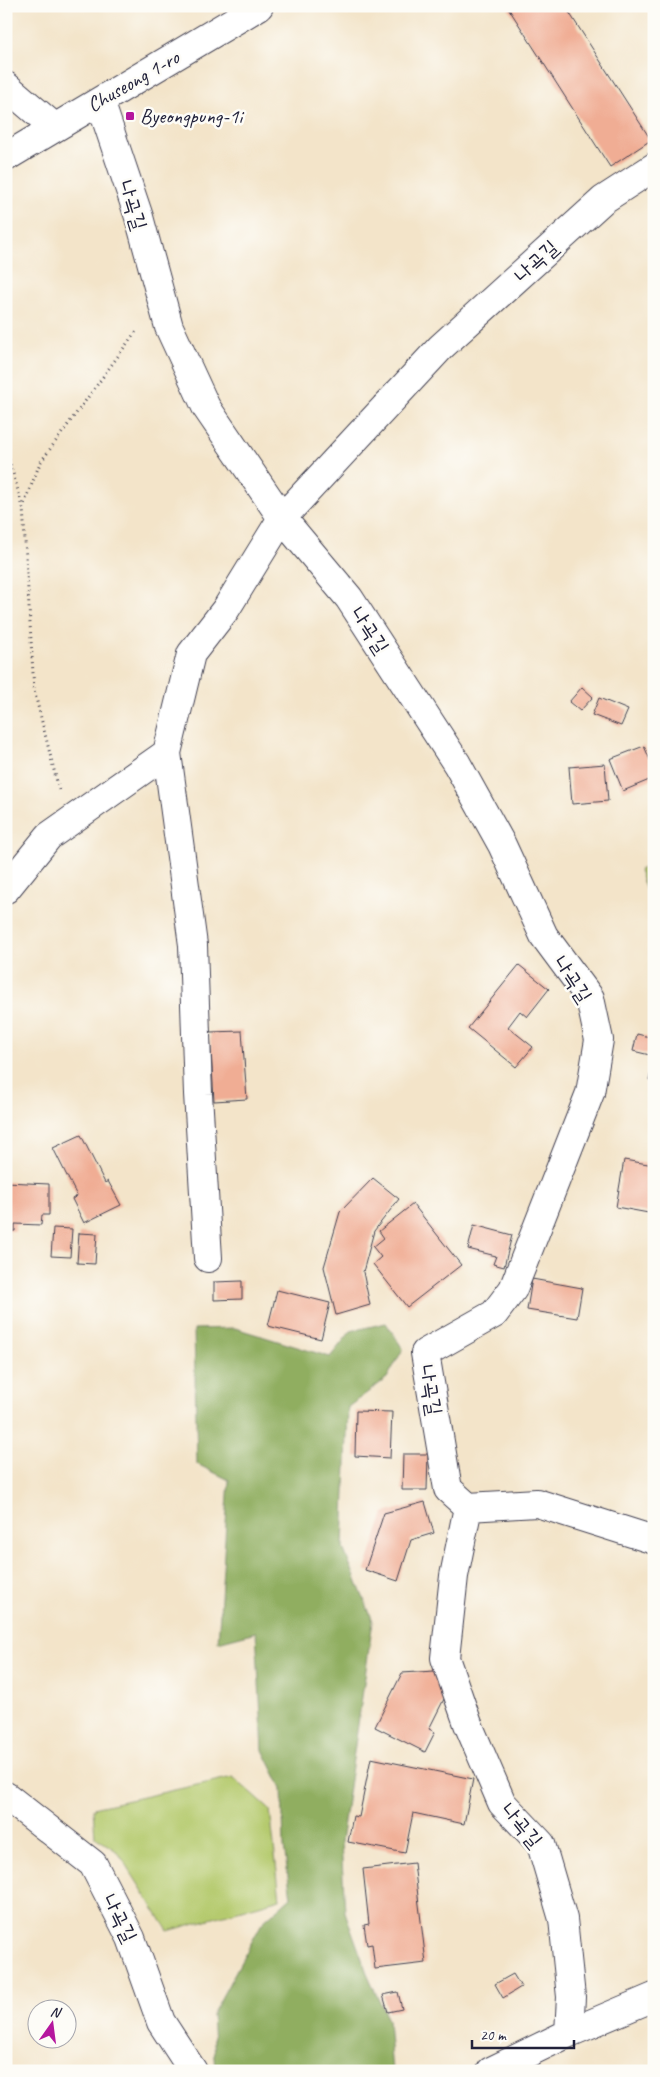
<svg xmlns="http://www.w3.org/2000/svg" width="660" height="2077" font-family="Caveat,'Poor Story',sans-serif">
<rect width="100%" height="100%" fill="#fdfcf7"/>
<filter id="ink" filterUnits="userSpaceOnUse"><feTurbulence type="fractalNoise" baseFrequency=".02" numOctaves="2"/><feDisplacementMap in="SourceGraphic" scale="10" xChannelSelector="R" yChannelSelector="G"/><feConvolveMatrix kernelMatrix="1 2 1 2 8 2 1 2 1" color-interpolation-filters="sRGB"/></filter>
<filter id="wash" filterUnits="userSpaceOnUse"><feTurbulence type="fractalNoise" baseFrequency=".0096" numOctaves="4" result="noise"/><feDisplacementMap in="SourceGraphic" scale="20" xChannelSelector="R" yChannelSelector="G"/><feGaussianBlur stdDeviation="1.12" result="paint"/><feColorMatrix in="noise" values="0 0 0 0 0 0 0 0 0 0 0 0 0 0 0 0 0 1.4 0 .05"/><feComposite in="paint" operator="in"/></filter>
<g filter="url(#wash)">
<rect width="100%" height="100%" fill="#f3e4c9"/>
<path fill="#b5ca6e" stroke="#6c7654" d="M654 863V913L639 870Z
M233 1777 270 1810 280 1899 168 1931 118 1852 95 1837 93 1808Z"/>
<path fill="#90ae61" stroke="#59684e" d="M386 1323 403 1349 387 1378 348 1407 343 1548 373 1621 341 1842 345 1912 367 1973 388 2020 392 2071H216L212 2015 262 1923 291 1897 284 1847 282 1788 263 1750 256 1632 218 1642 229 1480 197 1464 194 1329 235 1328 330 1357 351 1331Z"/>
<g id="blocks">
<path fill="#f0ad94" d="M507 6H565L651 140 610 167Z
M582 687 593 697 580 711 569 702Z
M599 698 628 710 621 726 592 715Z
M644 746 654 769V778L623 791 610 759Z
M605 764 608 801 572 804 569 767Z
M519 965 549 989 527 1017 520 1011 508 1027 533 1047 516 1067 468 1028Z
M242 1031 247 1099 214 1101 210 1032Z
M637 1034 654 1038V1056L633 1051Z
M653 1063H654V1082L649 1080Z
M81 1135 105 1183 108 1181 121 1205 84 1223 72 1199 77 1196 53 1148Z
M624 1160 654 1165V1214L616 1207Z
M373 1178 399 1199 374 1231 363 1272 370 1305 336 1315 324 1267 340 1212Z
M6 1182 49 1184V1215H42L41 1225 15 1224V1231H6Z
M413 1204 461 1265 407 1307 373 1264 381 1257 373 1247 384 1238 379 1231Z
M474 1225 512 1235 504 1267 493 1264 496 1256 468 1249Z
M53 1228 72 1229 70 1257 51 1256Z
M79 1233 97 1234 95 1264 77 1263Z
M532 1279 582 1288 577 1318 527 1310Z
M242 1281V1299L214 1300V1282Z
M277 1290 330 1303 321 1339 268 1326Z
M356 1411 392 1412 390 1458 355 1456Z
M403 1454H428L427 1490H402Z
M425 1502 434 1533 411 1540 398 1581 365 1570 384 1513Z
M434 1671 448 1691 429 1729 435 1732 425 1752 375 1727 402 1673Z
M371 1758 473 1779 464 1824 413 1813 405 1853 348 1842 353 1816 359 1817Z
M414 1863 426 1963 375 1969 372 1944 367 1945 364 1925 369 1924 363 1869Z
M513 1974 521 1987 503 1998 495 1984Z
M398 1992 402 2009 388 2012 383 1995Z"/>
</g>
</g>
<g filter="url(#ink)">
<use href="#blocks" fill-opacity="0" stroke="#413f50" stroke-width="1"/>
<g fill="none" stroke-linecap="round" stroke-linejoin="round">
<g stroke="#413f50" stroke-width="30">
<path id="minor" d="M6 86 54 127
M100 101 139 217 169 327 206 407 282 518 349 598 457 764 502 845 544 936 590 998 599 1040 590 1093 513 1289 494 1314 425 1353 448 1489 468 1507 454 1576 445 1658 468 1724 502 1803 541 1844 563 1919 571 1997 569 2033
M6 157 259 6
M167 753 193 945 198 1094 208 1258
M6 889 49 836 167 753 191 654 226 609 282 518 441 347 603 200 654 167
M468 1507 537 1503 654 1540
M6 1796 93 1864 131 1938 161 2022 193 2071
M491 2071 569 2033 654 1997"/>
</g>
<path stroke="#413f50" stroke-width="3" stroke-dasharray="1 4" stroke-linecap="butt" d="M6 450 23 507
M59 790 34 690 23 507 40 463 137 330"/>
<use href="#minor" stroke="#fff" stroke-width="28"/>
</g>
</g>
<rect fill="#b5179e" stroke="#fdfcf7" stroke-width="2" x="125" y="111" width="10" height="10" rx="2.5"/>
<g text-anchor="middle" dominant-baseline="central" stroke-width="5" stroke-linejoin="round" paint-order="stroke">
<g font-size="21" fill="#22223b" stroke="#fdfcf7">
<text transform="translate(133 81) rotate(-30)">Chuseong 1-ro</text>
<text transform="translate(133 205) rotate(73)">나곡길</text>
<text transform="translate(536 261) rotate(-42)">나곡길</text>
<text transform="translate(370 630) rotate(57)">나곡길</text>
<text transform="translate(573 979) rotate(57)">나곡길</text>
<text transform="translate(431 1390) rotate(81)">나곡길</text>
<text transform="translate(522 1825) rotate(51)">나곡길</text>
<text transform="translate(120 1918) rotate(64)">나곡길</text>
</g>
<g font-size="21" fill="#22223b" stroke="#fdfcf7" text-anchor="start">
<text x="140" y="116">Byeongpung-1i</text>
</g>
</g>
<rect width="660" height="2077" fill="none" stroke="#fdfcf7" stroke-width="25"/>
<g transform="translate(52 2024) rotate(14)"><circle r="24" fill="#fdfcf7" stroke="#a5a5ac"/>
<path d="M0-4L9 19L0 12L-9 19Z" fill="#b5179e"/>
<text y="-8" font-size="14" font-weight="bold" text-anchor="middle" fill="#22223b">N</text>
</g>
<path d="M472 2040v8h102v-8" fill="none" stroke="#22223b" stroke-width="2.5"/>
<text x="480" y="2040" font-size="15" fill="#22223b" stroke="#fdfcf7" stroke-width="4" paint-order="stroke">20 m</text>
</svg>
